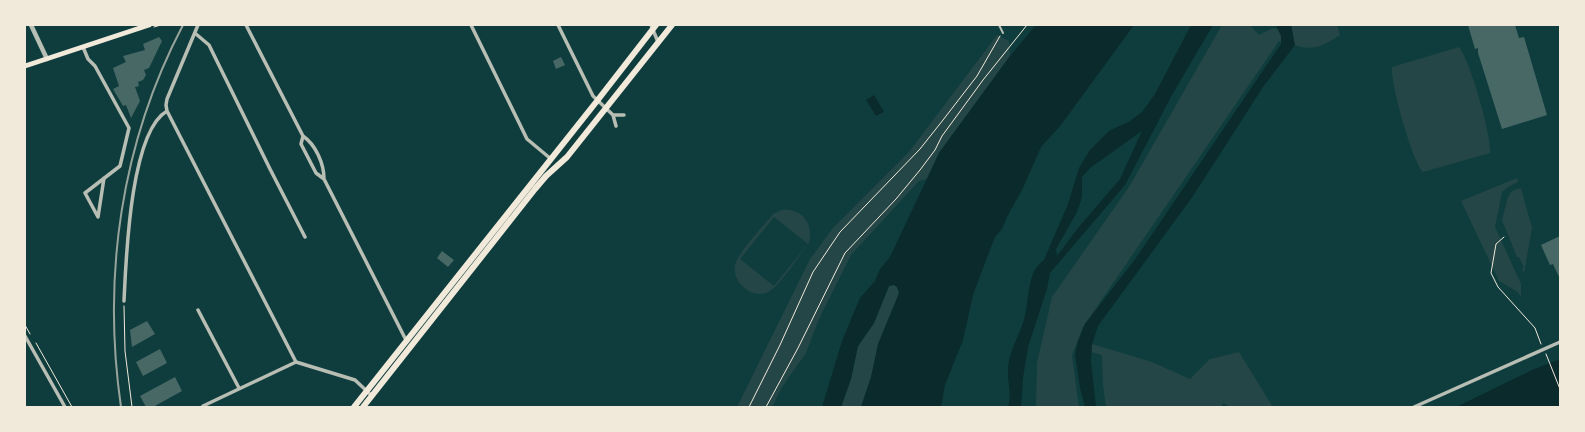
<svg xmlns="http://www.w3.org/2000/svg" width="1585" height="432" font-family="Overpass,sans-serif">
<rect width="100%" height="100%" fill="#0f3d3e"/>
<path fill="#244646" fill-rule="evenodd" d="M1222 25H1250L1259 35 1273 28 1293 35 1291 25H1337L1340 35C1312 53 1310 49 1279 41L1083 327 1072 355 1079 407H1036L1037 363 1052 297 1129 187Z
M997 35 1009 41 1010 56 939 153 927 179 919 181 851 255 819 319 806 353 782 387 772 407H737L810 259 833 228 909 152Z
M1459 47C1470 60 1492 137 1490 153L1423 172C1412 161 1390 82 1392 67Z
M1517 178 1518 182 1508 187 1502 192 1495 227 1521 284V297L1518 292 1499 281 1461 201Z
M1521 188 1532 228 1524 273 1522 268 1524 267 1519 257H1517L1502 220 1508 197 1512 191Z
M782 210C802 208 814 224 809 243 800 254 781 284 770 291 752 302 727 279 737 260 744 246 763 227 773 214ZM774 217 808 244 774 286 740 259Z
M894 285 897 287 899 293 861 407H841L851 379 858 346 874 323 889 286Z
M1092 344 1152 362 1190 379 1210 359 1239 352 1273 407H1231L1223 403 1221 407H1106L1103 385 1102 355 1091 352Z"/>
<path fill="#0a2a2b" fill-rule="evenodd" d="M1036 25H1134L1061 125 1041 147 1023 188 1007 217 1002 229 995 237 986 260 973 295 963 340 945 385 941 407H861L871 377 878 344 899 293 897 287 894 285 889 286 874 323 858 346 851 379 841 407H822L842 341 860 298 875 281 880 269 890 257 939 153 1010 56Z
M1191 25H1213L1172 95 1125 185 1050 273 1047 289 1028 347 1023 378 1021 407H1008C1012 393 1007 382 1008 367 1010 351 1017 339 1023 323 1028 308 1027 290 1033 274 1035 268 1039 264 1044 260L1068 204 1079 168 1090 150 1109 131 1130 121 1142 112 1155 94ZM1142 131 1120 179 1078 228 1057 256 1056 249 1077 212 1082 197V177L1090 168Z
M1276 25H1291L1295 45 1263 87 1193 196 1098 326 1092 344 1091 361 1096 407H1085L1080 388 1075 354 1078 341 1085 324 1136 258 1281 44V36Z
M874 95 884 112 876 116 866 100Z
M1560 359V407H1456L1532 370Z"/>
<path fill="#486865" d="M1468 25H1515L1519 38 1524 37 1547 115 1502 129 1478 53V48L1475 49Z
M159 37 162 41 149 68 144 70 146 75 143 80 138 82 139 86 135 87 140 101 131 118 126 105 123 106 113 89 119 86 113 68 126 62 123 56 145 50 143 44Z
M561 57 565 65 556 69 553 61Z
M1560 236V279L1553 264 1550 265 1541 245Z
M442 251 454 260 448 267 437 258Z
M147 321 155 334 132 347 130 330Z
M160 349 167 363 143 376 136 362Z
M175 377 182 391 153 407H146L140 396Z"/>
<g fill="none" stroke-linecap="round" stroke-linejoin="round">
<path stroke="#f1e9da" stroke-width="1" d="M154 27 161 25
M1504 237 1496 244 1491 273 1498 287 1535 328 1541 344
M124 306 125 351 132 407
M25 325 30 334
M36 343 72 407
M1546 354 1560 389
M749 407 780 345 813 272 840 232 920 149 943 120 977 76 1000 36
M766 407 798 348 845 253 896 199 920 170 935 150 942 136 983 80 1027 25"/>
<path stroke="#b8beb3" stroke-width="2" d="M999 25 1003 33"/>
<path stroke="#b8beb3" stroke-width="3.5" d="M198 25 167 99 166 105 167 111 296 362 355 380 371 395
M246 25 303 136C316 145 324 164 324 179
M471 25 527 139 551 159
M558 25 593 96 613 115 616 126
M651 25 658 42
M196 34 209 45 270 169 305 237
M83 47 88 59 95 66 129 128 120 166 85 193 98 217 104 178
M613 115H624
M303 136 301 144 316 173 324 179 407 342
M124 301C126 260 130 132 167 111
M198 310 239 388
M25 336 65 407
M203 406 296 362
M1414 407 1560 342"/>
<path stroke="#b8beb3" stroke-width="4.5" d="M31 25 47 59"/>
<path stroke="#f1e9da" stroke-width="5" d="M25 66 149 25"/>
<path stroke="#f1e9da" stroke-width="6" d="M354 407 597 101 656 25
M363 407 535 189 546 176 567 157 672 25"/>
<path stroke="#97a49c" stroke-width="2" d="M121 407C102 276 121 143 183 25"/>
</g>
<rect width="1585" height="432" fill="none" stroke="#f1e9da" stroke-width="52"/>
</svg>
